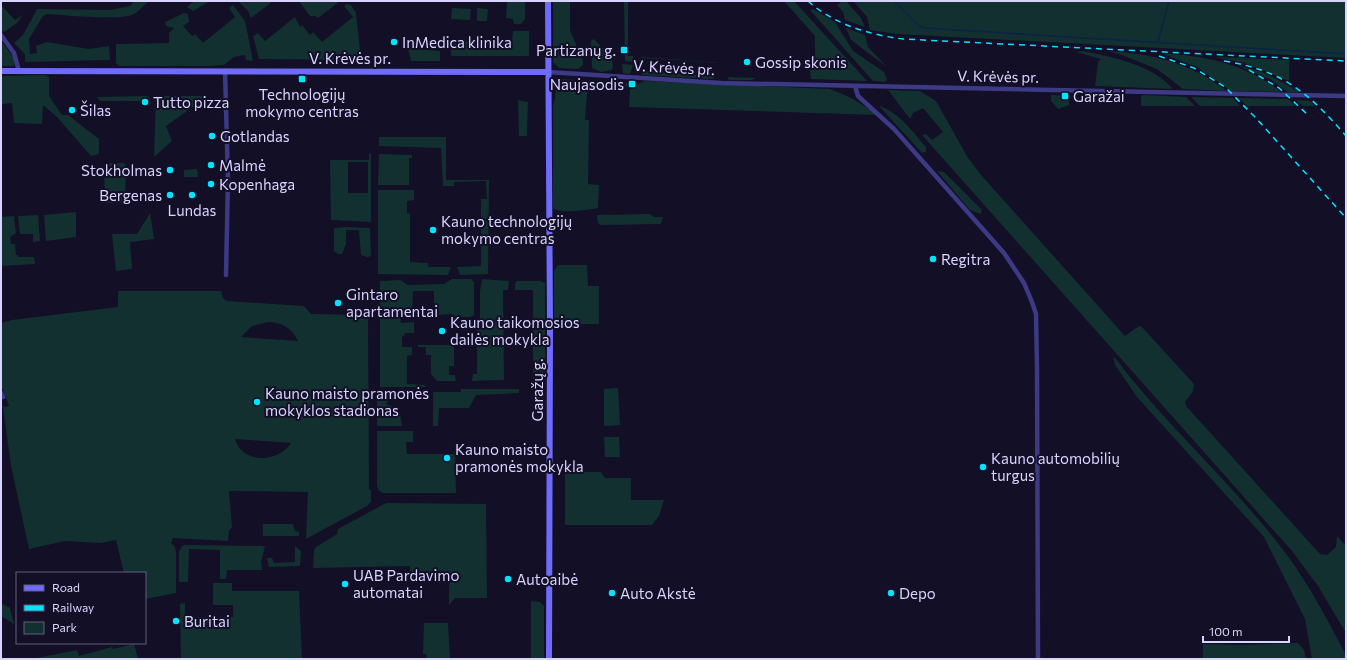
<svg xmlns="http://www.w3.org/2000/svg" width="1347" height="660" font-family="Commissioner,sans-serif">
<rect width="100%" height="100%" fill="#130f26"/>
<path fill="#12302f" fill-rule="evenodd" d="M134 1 148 2C143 6 139 11 134 14 125 21 62 15 47 14L43 16 29 39 30 54 37 53 36 46 47 42 89 49 109 46 110 60 25 62V54L14 43 23 35 37 9 110 10 130 6Z
M194 1H210L193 11 187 7Z
M238 1H273L251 18 248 11Z
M299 1H340L318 18 315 16H310Z
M507 1H525V19L521 24H514L513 19 506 18Z
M553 1H570V30L583 61V65L578 69 559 68 553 62Z
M624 1H628V56H633L634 62 625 61Z
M784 1H794L867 81 811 79 809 62H815V36Z
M842 1H846L861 18 865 27 845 20 843 12 837 5Z
M1346 1V58L898 34 870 30 867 17 854 2Z
M347 4 351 5 356 13 361 60 259 59 253 36 258 33 265 41 295 17 300 27 302 25 310 35 313 32 322 42 353 17 344 6Z
M1 5 15 20 23 15 17 23 4 32 1 30Z
M233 5 245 21 253 61 246 60 245 55 234 57 224 65 210 66H119L116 63V44L169 43V33L174 28 166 26 165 22 184 13 188 14 189 22 183 26 192 36 195 34 203 43 235 17 229 8Z
M452 8 471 9 470 20 451 19Z
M477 8 488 9 487 21H477Z
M813 9 835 22 853 51 884 72 887 80 885 82 873 81 810 10Z
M846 28 865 35 868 47 887 67 851 40Z
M513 31H529V56H451V41H512Z
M594 39C601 47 617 59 612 70L601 72 592 68 591 41Z
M406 40 416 42V49L440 51V61H411Z
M1 41 15 59 14 66H1Z
M1083 51C1112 57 1153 65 1173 89L1095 86 1098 62 1101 59 1076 52Z
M1107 51C1154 54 1188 62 1227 91L1183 89 1157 69 1122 55Z
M1163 54C1203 54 1250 66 1281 92L1231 91 1197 67Z
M641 57 723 63H724L642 58Z
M1214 57 1289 60V81L1245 63Z
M622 64 633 65 630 74 623 73Z
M1234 64 1265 73 1300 92H1288L1270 79Z
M640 71 715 76 713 79 643 75Z
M45 75 49 77V96L62 115H68L99 139V154L91 156 57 117 43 105 42 124 14 123 12 103 3 104 1 107V76Z
M727 77 756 78 752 80H729Z
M562 79 620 83V90L589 91 587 93 585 120H589L588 184 599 185 598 208C589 210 559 214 553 208V106L555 98 556 84Z
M645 81 829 89C848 95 861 103 877 115L629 107 630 89 625 86 626 83 637 84Z
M888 90 920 91 936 101 968 158 982 176 1125 336 1139 326 1142 327 1194 384 1193 391 1185 402 1187 407 1320 554 1327 555 1336 547 1337 536 1346 546V633L1318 586 1292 551 922 135 926 134 932 140 943 132 923 108 913 113 910 119Z
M1051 95 1069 96V105L1058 109 1051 101Z
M1143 95 1186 97 1195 106H1141V97Z
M148 96V101H100L97 97Z
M156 96H208L166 126 172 141 154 157Z
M1191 97 1233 98 1240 106H1200Z
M1239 98 1288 99 1296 106H1247Z
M518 100 528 102 527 136H519Z
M1296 100 1310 101 1316 106H1303Z
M879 106C899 112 913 132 926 147V152L922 153Z
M379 137H446V180H489L488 274 460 275 457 267 481 266V199H487L486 181 454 182V186H443L441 148 379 146Z
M369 153 371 154V222L331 220 330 160H369ZM348 162H368V193H348Z
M379 154 412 155V158H409V185H378Z
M106 163H124L126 166 125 203H107L105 201 104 166Z
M197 169 198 177H184V170Z
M937 171 944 172 982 210 981 214 970 210Z
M378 190H414V200L407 201V213L410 214V262L428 263V267H451L448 275 378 274Z
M76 212V237L46 241 44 215Z
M150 213 154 239 130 242 132 269 116 271 112 234H137Z
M650 214 654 217H663L661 224 601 225 598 223 597 215Z
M38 215 40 241 33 242V234H20L18 216Z
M14 216 16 233 10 237 11 244H15L16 255H18V257H34L35 264 1 266V217Z
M346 227 370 228 371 256 367 257 361 255 359 230H346V244L342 254H338L334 251V228Z
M558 265H587L588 286H599V324H562L557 321 554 317V271Z
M452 279H471L474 282V315L470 317H452V314L434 315V291H413L412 314 400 318 401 323 414 322V333H405L404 336 402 337V347H412V355L407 356V384L425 385 426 387H380V281L400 280 408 285 444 284Z
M482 279 509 281 508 290H503L504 380 472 381 473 374H477V327L480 323V291Z
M517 281H540L545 283V373L541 380H533V290H515V284Z
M118 291H221L223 298 227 301 304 306 311 314 368 315 369 489 371 490V502L367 506 306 539 308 492 229 491 232 527 229 531 228 541 173 538 171 543 175 547 176 552V593L145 599V573H124L116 540 101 543 65 541 29 549 11 466 3 407H1V404L4 407 9 406 1 385V323L12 320 118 307ZM268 322C282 322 292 328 298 341L241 337 252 326ZM235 439 291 443C278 463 242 464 235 439Z
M418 345H454V366H449V375H455L456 381H437L431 374V355H426V347H418Z
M1113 358H1115C1168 428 1235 485 1287 555 1310 586 1328 621 1346 655V659H1312L1305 619 1264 537 1137 397 1115 365Z
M618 388 620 425 604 426V389Z
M461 389H519V393L476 395 469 408H439L438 426H433V392H461Z
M382 393H389L390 397 386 404C398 408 401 413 402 426H377V399Z
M377 431H413V442H406L407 454H454L455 441 456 493H383L379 491 377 486Z
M604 437H619L620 457H605Z
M565 472H601L605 478H631V500H664L659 516 652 525H565Z
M386 503 486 504 487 598H455L449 605V580L410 581V566L313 568 314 550 316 547 337 534 338 529Z
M263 524H293L295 531 299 532V536H263Z
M184 545 265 546 261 562 262 570H227L226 579H220V550L189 549 188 582H179V552L181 547Z
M295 546 301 551 300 566 269 567 267 558H272L274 563 295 562Z
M213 583H232V591H299L302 659H181L180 604 185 603V617H233V605H213Z
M531 601 540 602 544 606V659H531Z
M1 603 10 608 14 624 1 616Z
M424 623H448L450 659H427L426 654H423Z
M1298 643 1304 650 1306 659H1203V644L1242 645Z
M134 644 138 659H32L77 650 79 656 112 647 113 649Z"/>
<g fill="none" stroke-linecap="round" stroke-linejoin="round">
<path stroke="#0c2248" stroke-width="1.5" d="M894 1 919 26 924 28 1346 54
M1158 41 1169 1"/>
<path stroke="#3d3a85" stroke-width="4.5" d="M1 35 14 53 19 71
M225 71 228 180 226 275
M548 72 721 83 1346 96
M855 86 858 96 894 129 1004 253 1024 283 1032 302 1036 314 1037 368 1038 659
M1 393 3 397H1"/>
<path stroke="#6f6bff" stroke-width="6" d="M548 1 550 327 549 659
M1 71 548 72"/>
<path stroke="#00e5ff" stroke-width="1.5" stroke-dasharray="6 5" stroke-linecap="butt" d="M808 1C833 24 870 35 903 39L1346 61
M1159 56 1194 68 1225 87 1255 117 1346 218
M1224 61C1282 70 1309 93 1346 136
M1249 70 1279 88 1309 116"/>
</g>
<g fill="#00e5ff" stroke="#130f26" stroke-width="1.5">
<circle cx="394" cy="42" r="4"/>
<rect x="620" y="46" width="8" height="8" rx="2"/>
<circle cx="747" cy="62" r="4"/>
<rect x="298" y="75" width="8" height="8" rx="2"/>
<rect x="628" y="80" width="8" height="8" rx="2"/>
<rect x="1061" y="92" width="8" height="8" rx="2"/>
<circle cx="145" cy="102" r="4"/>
<circle cx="72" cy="110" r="4"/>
<circle cx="212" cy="136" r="4"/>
<circle cx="211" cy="165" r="4"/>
<circle cx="170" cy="170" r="4"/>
<circle cx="211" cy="184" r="4"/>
<circle cx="170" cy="195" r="4"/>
<circle cx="192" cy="195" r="4"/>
<circle cx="433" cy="230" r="4"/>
<circle cx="933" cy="259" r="4"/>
<circle cx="338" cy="303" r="4"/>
<circle cx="442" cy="331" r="4"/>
<circle cx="257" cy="402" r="4"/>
<circle cx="447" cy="458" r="4"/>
<circle cx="983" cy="467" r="4"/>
<circle cx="508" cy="579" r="4"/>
<circle cx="345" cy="584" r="4"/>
<circle cx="612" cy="593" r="4"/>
<circle cx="891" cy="593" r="4"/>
<circle cx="176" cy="621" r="4"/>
</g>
<g text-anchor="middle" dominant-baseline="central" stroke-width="4" stroke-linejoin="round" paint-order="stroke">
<g font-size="15" fill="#d9d4ff" stroke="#130f26" text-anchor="start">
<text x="402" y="42">InMedica klinika</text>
<text x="616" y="50" text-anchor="end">Partizanų g.</text>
<text x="755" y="62">Gossip skonis</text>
<text x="624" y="84" text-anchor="end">Naujasodis</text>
<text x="302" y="94" text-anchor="middle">Technologijų<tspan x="302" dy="17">mokymo centras</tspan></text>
<text x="1073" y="96">Garažai</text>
<text x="153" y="102">Tutto pizza</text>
<text x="80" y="110">Šilas</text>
<text x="220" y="136">Gotlandas</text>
<text x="219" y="165">Malmė</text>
<text x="162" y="170" text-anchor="end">Stokholmas</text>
<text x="219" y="184">Kopenhaga</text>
<text x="162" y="195" text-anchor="end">Bergenas</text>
<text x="192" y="210" text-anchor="middle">Lundas</text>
<text x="441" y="221">Kauno technologijų<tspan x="441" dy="17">mokymo centras</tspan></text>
<text x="941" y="259">Regitra</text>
<text x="346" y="294">Gintaro<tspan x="346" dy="17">apartamentai</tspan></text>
<text x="450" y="322">Kauno taikomosios<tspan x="450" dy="17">dailės mokykla</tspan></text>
<text x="265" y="393">Kauno maisto pramonės<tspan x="265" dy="17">mokyklos stadionas</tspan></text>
<text x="455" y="449">Kauno maisto<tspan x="455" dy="17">pramonės mokykla</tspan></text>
<text x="991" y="458">Kauno automobilių<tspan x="991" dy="17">turgus</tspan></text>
<text x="353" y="575">UAB Pardavimo<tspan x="353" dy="17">automatai</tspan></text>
<text x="516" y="579">Autoaibė</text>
<text x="620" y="593">Auto Akstė</text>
<text x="899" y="593">Depo</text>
<text x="184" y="621">Buritai</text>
</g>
<g font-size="15" fill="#d9d4ff" stroke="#130f26">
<text x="350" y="58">V. Krėvės pr.</text>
<text transform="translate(674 67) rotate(3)">V. Krėvės pr.</text>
<text transform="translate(998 76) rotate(1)">V. Krėvės pr.</text>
<text transform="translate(537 390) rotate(-90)">Garažų g.</text>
</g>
</g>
<rect width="1347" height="660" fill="none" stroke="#d9d4ff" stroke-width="4"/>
<rect x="16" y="572" width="130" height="72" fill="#130f26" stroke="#625e7d"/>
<rect x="24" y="585" width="20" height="6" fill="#6f6bff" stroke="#625e7d"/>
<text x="52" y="592" font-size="12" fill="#d9d4ff">Road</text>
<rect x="24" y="605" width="20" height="6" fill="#00e5ff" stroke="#625e7d"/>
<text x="52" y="612" font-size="12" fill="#d9d4ff">Railway</text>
<rect x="24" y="622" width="20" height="12" fill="#12302f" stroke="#625e7d"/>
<text x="52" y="632" font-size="12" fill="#d9d4ff">Park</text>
<path d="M1203 636v6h86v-6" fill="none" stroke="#d9d4ff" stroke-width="2"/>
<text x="1209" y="636" font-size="12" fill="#d9d4ff" stroke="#130f26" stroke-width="3" paint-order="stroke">100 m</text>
</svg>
